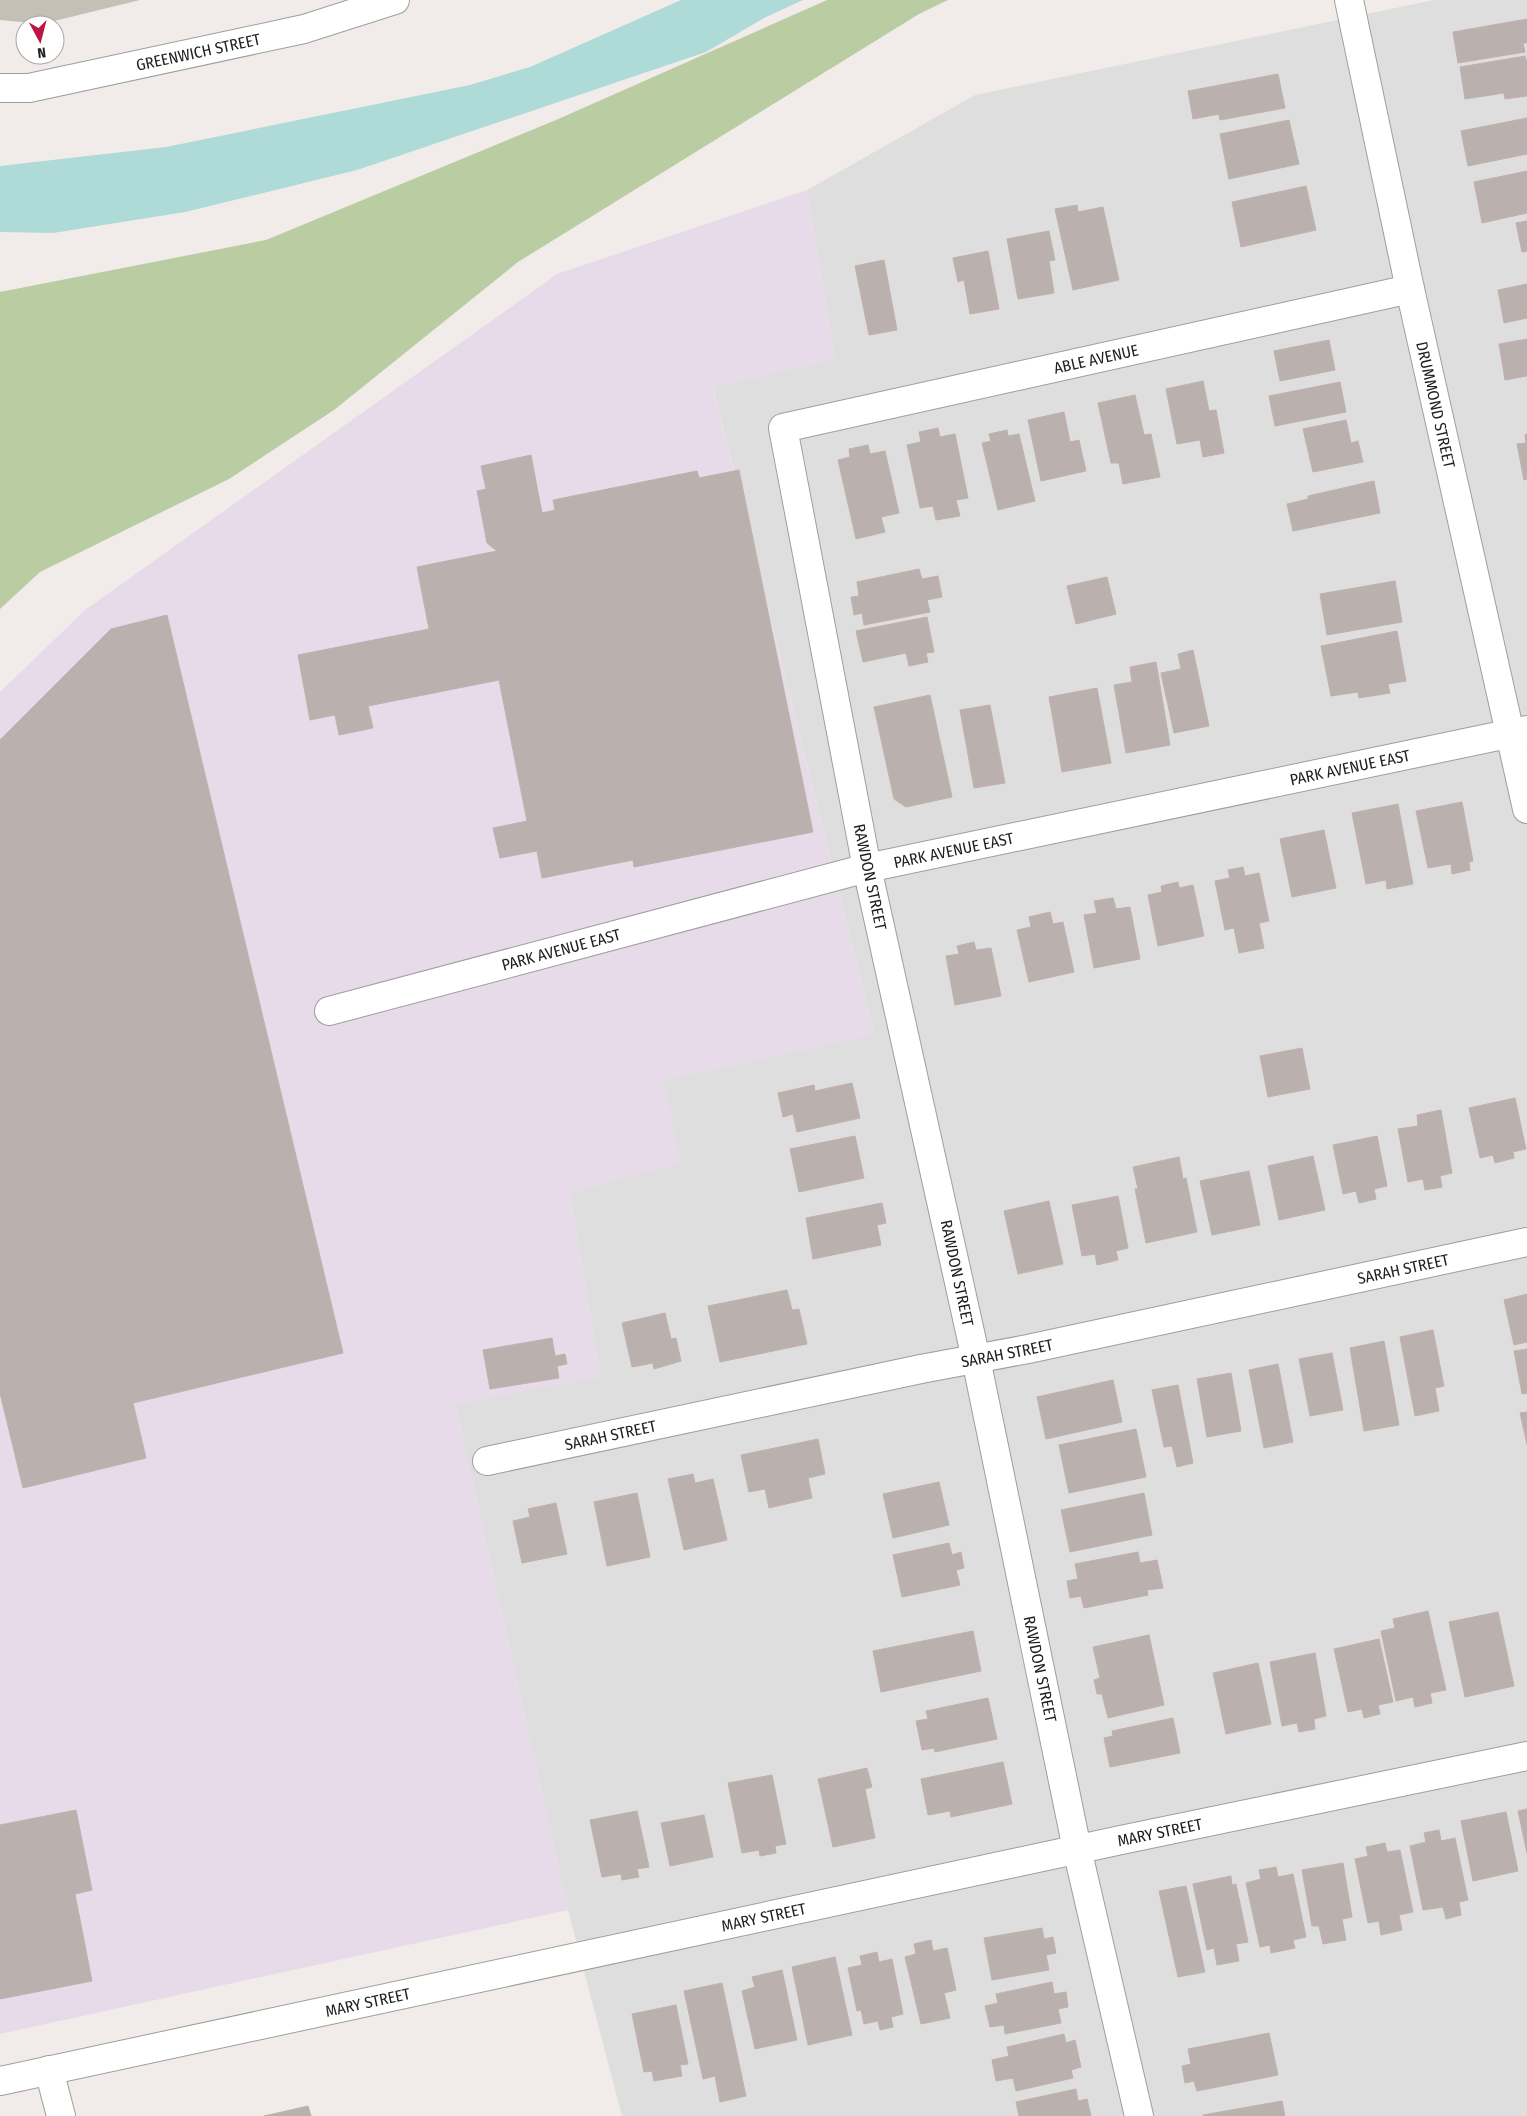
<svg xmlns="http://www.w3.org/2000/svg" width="1527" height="2116" font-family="'Fira Sans Condensed',sans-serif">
<rect width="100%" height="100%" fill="#f1ece9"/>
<path fill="#dfdedf" d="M1434 0H1527V2116H622L568 1910 455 1404 600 1376 570 1193 680 1162 663 1080 874 1034 713 387 835 359 807 190 975 95Z"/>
<path fill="#e8dbe9" d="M807 190 835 359 713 388 874 1035 663 1080 681 1162 570 1193 600 1376 455 1404 568 1910 0 2034V692L85 610 557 274Z"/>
<path fill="#c5c0b5" d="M0 0H140L42 24 0 20Z"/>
<path fill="#bacca2" d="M827 0H948L919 14 518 262 334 410 229 479 40 572 0 609V292L266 240 556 120Z"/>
<path fill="#aedad7" d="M681 0H803L764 18 706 52 357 170 185 212 53 233 0 232V166L166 147 470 85 530 67Z"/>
<path fill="#bab1af" stroke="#c1b0ac" d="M1527 19V43H1523L1525 52 1458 63 1453 32Z
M1525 56 1527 62V96L1505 99 1504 93 1465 99 1460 67Z
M1278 74 1285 108 1220 120 1219 114 1193 119 1188 91Z
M1527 118V154L1468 166 1461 131Z
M1289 120 1299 164 1229 179 1220 134Z
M1527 171V213L1482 223 1474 182Z
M1306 186 1316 230 1241 247 1232 202Z
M1077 205 1078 212 1103 207 1119 280 1073 290 1055 209Z
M1527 221V251L1522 252 1516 223Z
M1049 231 1055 260 1049 261 1054 293 1018 299 1007 239Z
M988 251 999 309 970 314 964 280 958 282 953 258Z
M884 260 897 330 869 335 855 266Z
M1527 284V318L1504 323 1498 290Z
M1527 339V376L1505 380 1499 344Z
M1329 340 1335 370 1280 381 1274 351Z
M1203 381 1209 411 1216 410 1224 453 1203 457 1200 440 1177 444 1166 389Z
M1340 382 1346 412 1275 426 1269 396Z
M1135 395 1144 435 1151 434 1160 477 1123 484 1119 463H1111L1098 403Z
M1064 412 1070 442 1079 440 1086 471 1041 481 1028 420Z
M1346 420 1351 443 1358 441 1363 462 1313 472 1303 429Z
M938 428 940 437 955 434 968 498 956 500 960 516 936 520 933 506 920 508 907 445 921 442 919 432Z
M1007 430 1008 436 1019 434 1035 501 998 510 982 443 991 441 989 434Z
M1527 434V479L1524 480 1517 444 1526 443 1525 435Z
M868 445 870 454 885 451 899 513 881 517 885 532 856 539 838 460 850 457 849 449Z
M531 455 542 513 555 510 553 500 697 471 699 478 739 470 813 832 634 867 633 860 542 878 537 851 500 858 493 828 527 821 499 680 368 706 373 728 339 735 335 715 310 720 298 655 429 629 417 567 497 551 487 543 477 491 486 489 481 466Z
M1374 481 1380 513 1293 531 1287 504 1308 499V496Z
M919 569 922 579 938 576 942 597 927 600 930 612 864 625 862 613 854 615 851 597 859 596 857 582Z
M1107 577 1116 614 1076 624 1067 586Z
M1395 581 1402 622 1327 635 1320 594Z
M167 615 343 1353 133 1403 146 1458 23 1488 0 1393V740L111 629Z
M927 617 934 652 926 653 928 662 909 666 906 653 863 662 856 631Z
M1397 631 1406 681 1388 684 1390 693 1359 698 1358 692 1331 696 1321 646Z
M1193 650 1209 726 1174 733 1161 673 1181 669 1178 654Z
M1156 662 1170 745 1126 753 1114 685 1132 682 1130 667Z
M1097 688 1111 763 1062 772 1049 697Z
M930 695 952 797 906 807 894 799 874 707Z
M990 705 1005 783 974 788 960 710Z
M1462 802 1473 861 1469 862 1470 870 1452 874 1451 864 1428 868 1416 811Z
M1398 804 1413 884 1387 889 1386 880 1366 884 1352 813Z
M1324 830 1336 888 1292 897 1280 839Z
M1243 867 1245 876 1259 873 1269 921 1259 923 1264 948 1239 953 1234 928 1225 930 1215 881 1230 878 1228 870Z
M1178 882 1179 888 1193 885 1204 936 1158 946 1148 895 1162 892 1161 886Z
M1113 898 1116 909 1130 907 1140 959 1094 968 1084 915 1097 913 1094 901Z
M1050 912 1053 924 1063 922 1074 972 1029 982 1017 930 1031 927 1029 917Z
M974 942 976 950 991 948 1001 996 955 1005 946 956 959 954 957 946Z
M1302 1048 1310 1089 1268 1097 1260 1056Z
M852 1083 860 1118 797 1132 793 1114 783 1117 778 1093 814 1085 815 1091Z
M1515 1098 1526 1149 1513 1152 1514 1158 1495 1163 1493 1155 1480 1158 1469 1108Z
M1441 1110 1452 1173 1440 1176 1442 1187 1425 1190 1423 1179 1408 1182 1398 1129 1418 1126 1417 1115Z
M855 1136 864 1178 799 1192 790 1149Z
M1377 1136 1387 1186 1374 1189 1376 1199 1359 1203 1356 1191 1343 1194 1333 1145Z
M1313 1156 1325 1210 1279 1220 1268 1166Z
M1179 1157 1183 1179 1186 1178 1197 1232 1146 1243 1135 1189H1138L1133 1167Z
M1249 1171 1260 1225 1212 1235 1200 1181Z
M1118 1196 1128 1248 1116 1251 1118 1260 1097 1265 1095 1254 1082 1256 1072 1205Z
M1049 1201 1063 1264 1018 1274 1004 1211Z
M882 1203 886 1223 877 1225 881 1245 813 1259 806 1218Z
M787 1290 792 1310 799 1309 807 1344 720 1362 708 1306Z
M1527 1294V1342L1514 1345 1504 1300Z
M665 1313 671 1339 676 1338 681 1361 654 1369 653 1363 632 1367 622 1323Z
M1433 1330 1444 1386 1435 1388 1439 1411 1415 1416 1400 1337Z
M552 1338 555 1356 565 1354 567 1364 557 1366 559 1378 490 1389 483 1350Z
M1384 1341 1399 1425 1364 1431 1350 1348Z
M1527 1349V1393L1522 1394 1514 1351Z
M1332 1353 1343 1410 1310 1416 1299 1359Z
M1278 1364 1293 1442 1264 1448 1249 1370Z
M1231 1373 1241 1431 1207 1437 1197 1379Z
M1113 1380 1122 1422 1046 1439 1037 1397Z
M1178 1385 1193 1463 1177 1467 1172 1446 1164 1447 1152 1390Z
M1527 1412V1444L1520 1413Z
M1136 1429 1146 1477 1069 1493 1059 1445Z
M818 1439 825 1474 808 1478 812 1498 769 1508 765 1489 749 1492 741 1455Z
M693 1474 695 1483 713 1479 727 1540 684 1550 668 1479Z
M939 1482 949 1525 893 1538 883 1494Z
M637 1493 650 1557 607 1566 594 1502Z
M1144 1493 1152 1535 1070 1552 1061 1510Z
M556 1503 567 1554 522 1563 513 1521 530 1517 528 1509Z
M949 1543 952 1555 961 1552 964 1568 956 1570 960 1585 902 1597 893 1555Z
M1138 1552 1140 1563 1157 1560 1163 1588 1147 1590 1148 1595 1084 1608 1081 1596 1070 1598 1067 1581 1078 1579 1075 1564Z
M1428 1611 1446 1690 1430 1693 1432 1703 1415 1707 1413 1697 1396 1701 1381 1631 1395 1628 1393 1619Z
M1498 1612 1514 1686 1465 1697 1449 1622Z
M973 1631 981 1671 881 1692 873 1651Z
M1149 1635 1164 1705 1108 1718 1102 1694H1097L1094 1680 1100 1678 1093 1647Z
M1379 1639 1393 1702 1378 1705 1380 1714 1364 1718 1362 1709 1348 1712 1334 1649Z
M1315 1653 1326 1716 1314 1719 1315 1729 1299 1732 1297 1723 1282 1726 1270 1662Z
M1258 1663 1271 1724 1226 1734 1213 1673Z
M988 1698 997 1739 935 1752 934 1748 922 1750 916 1721 928 1719 926 1711Z
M1173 1718 1180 1753 1110 1767 1104 1738 1113 1736 1112 1731Z
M1003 1762 1012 1804 951 1817 950 1811 928 1815 921 1779Z
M867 1768 872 1787 865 1789 875 1838 833 1847 818 1779Z
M772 1775 786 1844 775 1846 776 1853 760 1856 759 1850 742 1853 728 1783Z
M1527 1809V1853L1518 1811Z
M76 1810 92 1890 75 1894 92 1981 0 1999V1825Z
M637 1811 649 1867 637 1869 639 1877 622 1880 621 1874 602 1877 590 1820Z
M1506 1812 1518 1871 1473 1881 1461 1821Z
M704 1815 713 1857 670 1866 661 1823Z
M1439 1830 1441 1841 1455 1838 1468 1900 1459 1902 1461 1915 1446 1919 1443 1907 1423 1910 1410 1846 1426 1842 1424 1833Z
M1385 1843 1387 1852 1400 1850 1413 1912 1399 1915 1402 1930 1381 1935 1379 1921 1368 1923 1355 1859 1368 1856 1366 1847Z
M1343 1863 1352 1917 1342 1919 1346 1940 1323 1944 1319 1926H1312L1302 1870Z
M1276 1867 1278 1877 1293 1874 1306 1937 1293 1940 1295 1948 1271 1953 1270 1945 1260 1947 1246 1883 1261 1879 1259 1870Z
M1231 1876 1232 1885 1236 1884 1248 1942 1236 1944 1239 1961 1217 1965 1214 1948 1207 1950 1193 1884Z
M1186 1886 1205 1972 1178 1977 1159 1891Z
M1042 1928 1044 1939 1053 1937 1056 1953 1046 1955 1049 1970 992 1980 984 1938Z
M931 1940 933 1951 947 1948 956 1990 944 1993 950 2018 921 2024 905 1957 916 1954 914 1944Z
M877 1952 879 1962 892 1959 903 2014 891 2017 893 2027 880 2030 878 2021 864 2024 861 2010 857 2011 848 1968 862 1965 860 1956Z
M835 1957 852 2035 808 2045 792 1967Z
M782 1970 797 2040 755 2049 742 1991 755 1987 752 1977Z
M1052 1982 1054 1994 1066 1992 1068 2007 1058 2009 1061 2023 1005 2034 1004 2025 990 2027 985 2006 998 2003 996 1994Z
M722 1983 746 2096 720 2102 715 2076 703 2079 684 1991Z
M676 2005 688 2064 680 2065 682 2076 654 2081 652 2071 644 2072 632 2014Z
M1269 2033 1278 2075 1197 2091 1194 2081 1185 2083 1182 2066 1191 2064 1188 2049Z
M1064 2034 1066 2043 1075 2040 1081 2067 1071 2070 1073 2078 1016 2091 1013 2078 996 2081 992 2060 1009 2056 1007 2047Z
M1076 2089 1078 2101 1087 2099 1091 2116H1019L1016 2102Z
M1282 2101 1285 2116H1203V2115Z
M308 2106 311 2116H264Z"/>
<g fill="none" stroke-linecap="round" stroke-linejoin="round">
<g stroke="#9e9e9e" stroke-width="30">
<g id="street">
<path id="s1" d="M1349 0 1410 289 1527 809"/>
<path id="s2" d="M0 88H29L304 29 395 0"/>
<path id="s3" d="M329 1011 867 868 1527 730"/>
<path id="s4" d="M487 1461 921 1369 1028 1349 1527 1242"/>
<path d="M49 2070 61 2116"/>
<path id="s5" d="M0 2081 1121 1840 1527 1756"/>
<path id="s6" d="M1139 2116 1077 1849 976 1359 867 868 783 428 1410 289"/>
</g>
</g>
<use href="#street" stroke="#fff" stroke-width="28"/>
</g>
<g text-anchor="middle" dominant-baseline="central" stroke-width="5" stroke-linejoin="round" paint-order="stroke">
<g font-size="16" fill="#212121" stroke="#fff">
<text stroke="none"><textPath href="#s2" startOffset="202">GREENWICH STREET</textPath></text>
<text stroke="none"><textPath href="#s6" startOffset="2046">ABLE AVENUE</textPath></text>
<text stroke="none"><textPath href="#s1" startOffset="414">DRUMMOND STREET</textPath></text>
<text stroke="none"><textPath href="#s3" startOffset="1050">PARK AVENUE EAST</textPath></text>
<text stroke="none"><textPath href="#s3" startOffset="645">PARK AVENUE EAST</textPath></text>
<text transform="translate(870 877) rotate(78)">RAWDON STREET</text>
<text stroke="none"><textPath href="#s3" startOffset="240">PARK AVENUE EAST</textPath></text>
<text stroke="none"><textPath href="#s4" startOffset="936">SARAH STREET</textPath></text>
<text transform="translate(957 1273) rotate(78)">RAWDON STREET</text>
<text stroke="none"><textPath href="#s4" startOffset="531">SARAH STREET</textPath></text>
<text stroke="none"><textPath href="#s4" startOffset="126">SARAH STREET</textPath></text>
<text transform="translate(1040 1669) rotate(78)">RAWDON STREET</text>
<text stroke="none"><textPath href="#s5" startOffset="1186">MARY STREET</textPath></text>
<text stroke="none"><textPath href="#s5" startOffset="781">MARY STREET</textPath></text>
<text stroke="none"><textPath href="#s5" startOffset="376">MARY STREET</textPath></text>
</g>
</g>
<g transform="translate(40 40) rotate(173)"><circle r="24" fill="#ffffff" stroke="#a6a6a6"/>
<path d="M0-4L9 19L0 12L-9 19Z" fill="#bf1345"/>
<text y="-8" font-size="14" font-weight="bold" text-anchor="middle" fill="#212121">N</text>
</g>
</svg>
